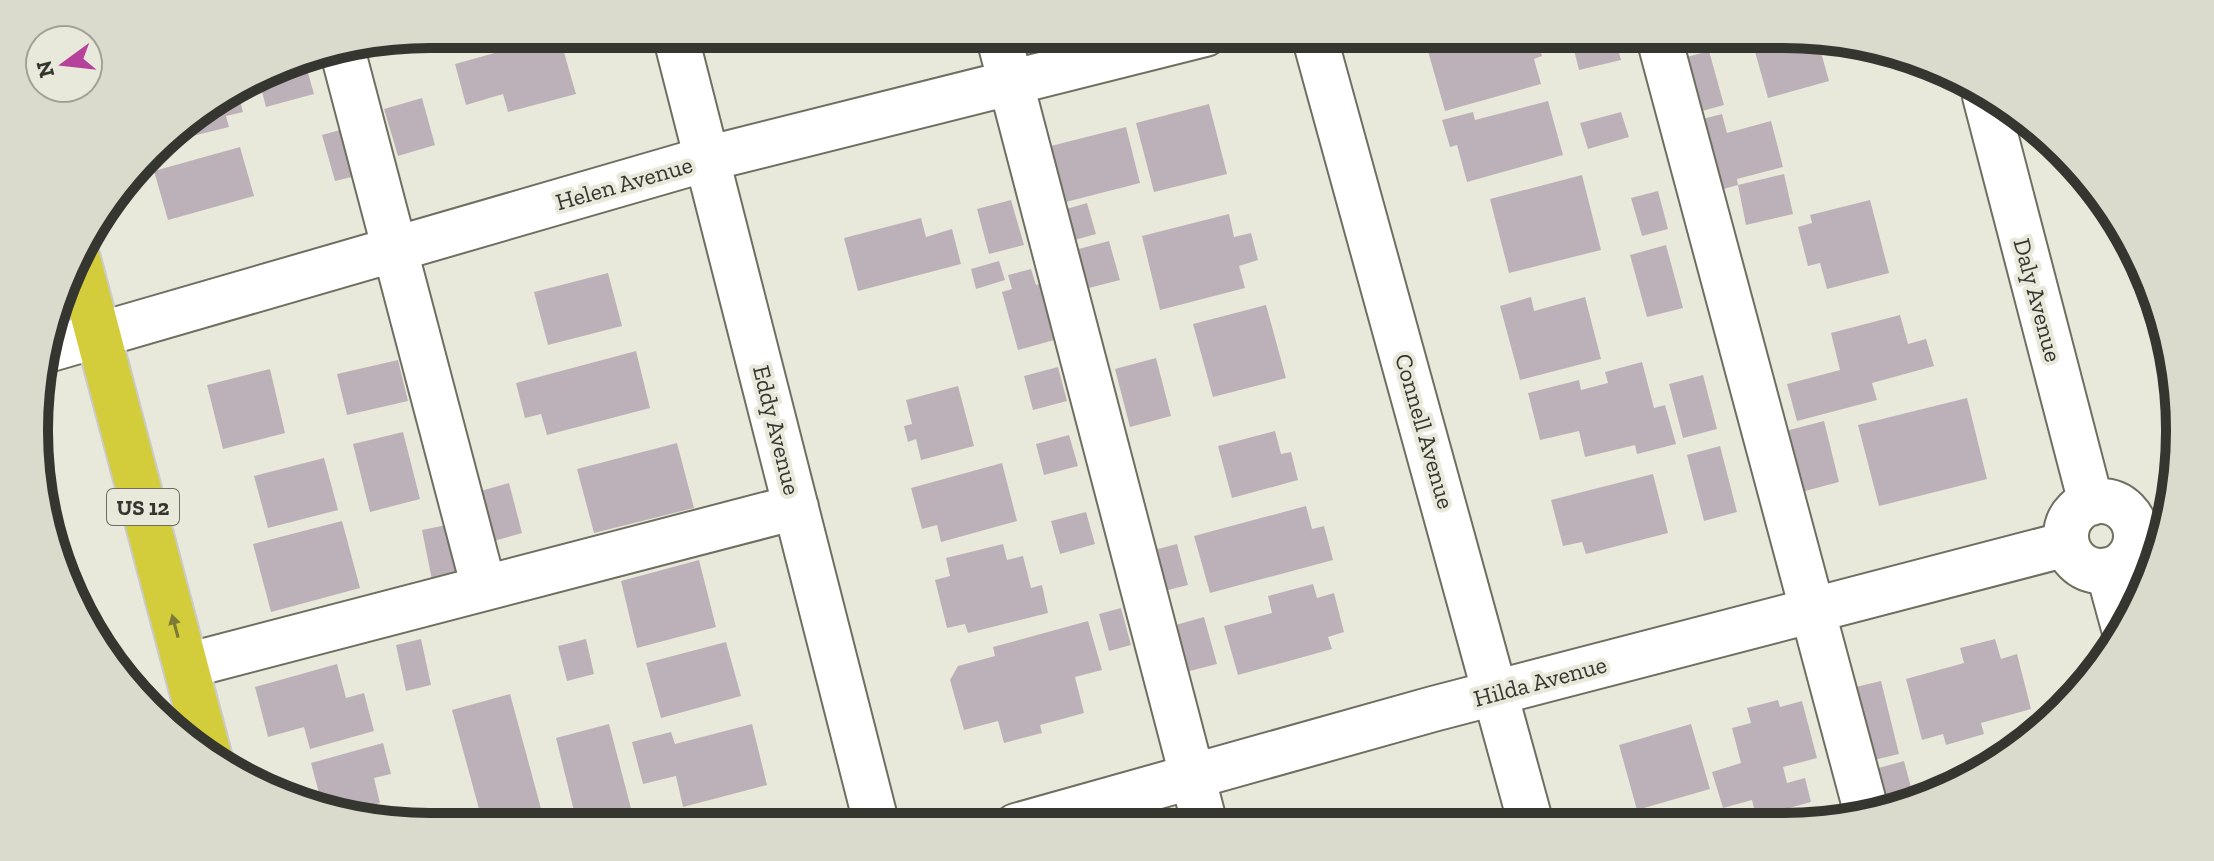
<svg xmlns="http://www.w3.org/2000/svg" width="2214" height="861" font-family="'Zilla Slab',serif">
<rect width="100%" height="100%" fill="#e9e9db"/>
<path fill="#bdb1b9" d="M1492 34H1536L1542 56 1534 59 1541 84 1445 111 1426 44 1460 35 1462 42Z
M1570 34H1614L1621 60 1579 70Z
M1750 34 1817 38 1829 81 1768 98Z
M425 35 426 38 388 49 386 41Z
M559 35 576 94 508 112 503 94 466 105 455 64Z
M1709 51 1724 105 1691 114 1676 60Z
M303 55 314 94 266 107 259 80Z
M238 93 243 112 226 116 229 127 160 144 169 132Z
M422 98 435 145 398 156 384 109Z
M1548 101 1563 155 1467 182 1457 145 1450 147 1442 120 1473 112 1475 120Z
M1209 104 1227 174 1154 192 1136 123Z
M1621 112 1629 137 1588 149 1580 123Z
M1722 114 1727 133 1771 121 1783 167 1737 179 1738 185 1705 194 1687 123Z
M1126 127 1140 183 1054 205 1039 149Z
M347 128 360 175 335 181 322 135Z
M240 147 254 196 168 220 154 171Z
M1784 174 1793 214 1746 225 1738 185Z
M1582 175 1601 250 1509 273 1490 199Z
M1658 191 1668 229 1642 236 1631 198Z
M1011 200 1024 245 989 254 977 209Z
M1870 200 1889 273 1827 289 1820 263 1808 266 1798 227 1812 223 1810 215Z
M1087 203 1096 234 1064 243 1056 212Z
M1229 214 1234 237 1251 233 1258 260 1239 266 1245 288 1160 310 1142 236Z
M921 218 926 237 952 229 961 264 858 291 844 238Z
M1109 241 1120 280 1081 290 1071 251Z
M1666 245 1683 308 1647 317 1630 255Z
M999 261 1005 280 976 289 971 269Z
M1031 269 1036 285 1043 283 1058 339 1018 350 1002 292 1012 289 1008 275Z
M608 273 622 326 548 345 534 292Z
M1531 297 1534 311 1585 297 1601 359 1520 380 1500 306Z
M1266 305 1286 378 1213 397 1193 324Z
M1900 315 1908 344 1926 339 1934 366 1872 383 1877 400 1797 421 1787 384 1840 370 1831 333Z
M636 351 650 408 547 435 541 414 525 418 516 383Z
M1156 358 1171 416 1130 427 1115 369Z
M398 360 408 401 347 415 337 374Z
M1642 362 1654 408 1665 405 1676 444 1637 454 1635 445 1585 457 1579 431 1540 440 1528 393 1579 380 1581 390 1608 383 1605 372Z
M1058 367 1067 401 1033 410 1024 376Z
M270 369 285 433 223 449 207 385Z
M1703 375 1717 429 1683 438 1669 384Z
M958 386 974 446 921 460 916 439 908 442 904 426 912 424 906 400Z
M1967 398 1987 479 1879 506 1858 425Z
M1824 421 1839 482 1790 495 1774 434Z
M1275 431 1281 454 1291 452 1298 480 1232 498 1218 446Z
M403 432 420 499 370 512 353 444Z
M1069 435 1078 466 1044 475 1036 444Z
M677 443 694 508 594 533 577 469Z
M1720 446 1737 512 1704 521 1687 455Z
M324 458 338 510 268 528 254 476Z
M1002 463 1017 521 941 542 937 525 922 529 911 488Z
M1653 474 1668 533 1586 554 1582 542 1563 546 1551 500Z
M509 483 522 533 483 544 470 494Z
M1306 506 1312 529 1324 526 1333 560 1210 593 1194 536Z
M1086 512 1095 544 1060 554 1051 521Z
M342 521 360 588 271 612 253 544Z
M451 524 462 575 432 580 422 530Z
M1003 544 1007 560 1023 556 1031 588 1042 585 1048 613 968 633 965 624 947 628 935 580 950 576 946 558Z
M1177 544 1188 585 1156 593 1146 552Z
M699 560 716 627 637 648 621 581Z
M1313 584 1317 598 1334 593 1344 632 1328 637 1332 649 1238 675 1224 626 1272 613 1268 596Z
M1121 608 1131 645 1109 651 1099 614Z
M1204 617 1217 664 1178 674 1165 628Z
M1088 621 1102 670 1075 677 1084 713 1040 725 1042 733 1004 743 998 721 964 730 950 680 958 666 995 656 993 647Z
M421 639 431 685 406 691 396 645Z
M586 639 594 674 567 681 558 646Z
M1995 639 2001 659 2017 654 2031 709 1981 723 1984 734 1946 745 1943 734 1922 740 1906 679 1964 663 1960 648Z
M726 642 741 696 661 718 646 663Z
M337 664 346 698 364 693 374 731 310 749 304 727 268 737 255 687Z
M1881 681 1899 754 1861 763 1843 690Z
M510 694 546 827H484L452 710Z
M1778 700 1780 707 1802 701 1817 758 1783 767 1787 783 1805 778 1811 802 1756 817 1752 800 1723 808 1712 772 1741 763 1732 728 1751 723 1747 708Z
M609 724 633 816 578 827 556 738Z
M752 724 767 785 683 807 676 776 643 784 632 742 671 732 675 744Z
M1691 724 1710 789 1637 810 1619 745Z
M383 743 391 774 374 778 380 803 336 815 324 812 311 763Z
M1904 761 1913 795 1873 806 1864 772Z
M1976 775 1958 786 1951 789 1949 781Z"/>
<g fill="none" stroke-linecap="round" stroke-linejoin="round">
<g stroke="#6e6e61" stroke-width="48">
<path id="minor" d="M675 34 877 826
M998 34 1205 825
M1658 34 1867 814
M1315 39 1531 824
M342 49 484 588
M1985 96 2091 503
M47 350 706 159 1205 34
M2066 536a35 35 0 1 1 70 0a35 35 0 1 1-70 0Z
M2108 570 2125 632
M186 666 796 507
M1016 826 1433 709 2067 544"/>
</g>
<g stroke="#cbcbc9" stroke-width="48">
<path id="highway" d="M78 259 209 755"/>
</g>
<use href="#minor" stroke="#fff" stroke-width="44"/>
<use href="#highway" stroke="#d3cc3b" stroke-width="44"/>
</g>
<defs><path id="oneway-solid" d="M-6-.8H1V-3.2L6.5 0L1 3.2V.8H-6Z" transform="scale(2)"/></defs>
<use fill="#7d7a36" href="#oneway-solid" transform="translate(175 626) rotate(-105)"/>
<g text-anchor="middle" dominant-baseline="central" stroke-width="8" stroke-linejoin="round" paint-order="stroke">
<rect fill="#e9e9db" stroke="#6c6c64" stroke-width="2" x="107" y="489" width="72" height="36" rx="6"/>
<g font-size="22" font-weight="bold" fill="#363631">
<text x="143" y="507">US 12</text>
</g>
<g font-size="24" fill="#363631" stroke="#e9e9db">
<text transform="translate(624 183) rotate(-16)">Helen Avenue</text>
<text transform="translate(2038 300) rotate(75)">Daly Avenue</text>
<text transform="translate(777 430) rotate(76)">Eddy Avenue</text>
<text transform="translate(1425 431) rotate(74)">Connell Avenue</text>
<text transform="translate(1540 681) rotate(-15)">Hilda Avenue</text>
</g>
</g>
<path d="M0 0H2214V861H0ZM430 48H1784A382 382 0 0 1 2166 430V431A382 382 0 0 1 1784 813H430A382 382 0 0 1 48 431V430A382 382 0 0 1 430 48Z" fill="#dbdbcd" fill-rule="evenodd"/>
<path fill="none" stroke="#363631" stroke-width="10" d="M430 48H1784A382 382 0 0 1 2166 430V431A382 382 0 0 1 1784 813H430A382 382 0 0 1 48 431V430A382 382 0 0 1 430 48Z"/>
<g transform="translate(64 64) rotate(255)"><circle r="38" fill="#e9e9db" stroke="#a1a197" stroke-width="2"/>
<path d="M0-6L14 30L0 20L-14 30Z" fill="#b5429b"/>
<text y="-12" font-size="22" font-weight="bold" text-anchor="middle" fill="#363631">N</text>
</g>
</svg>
